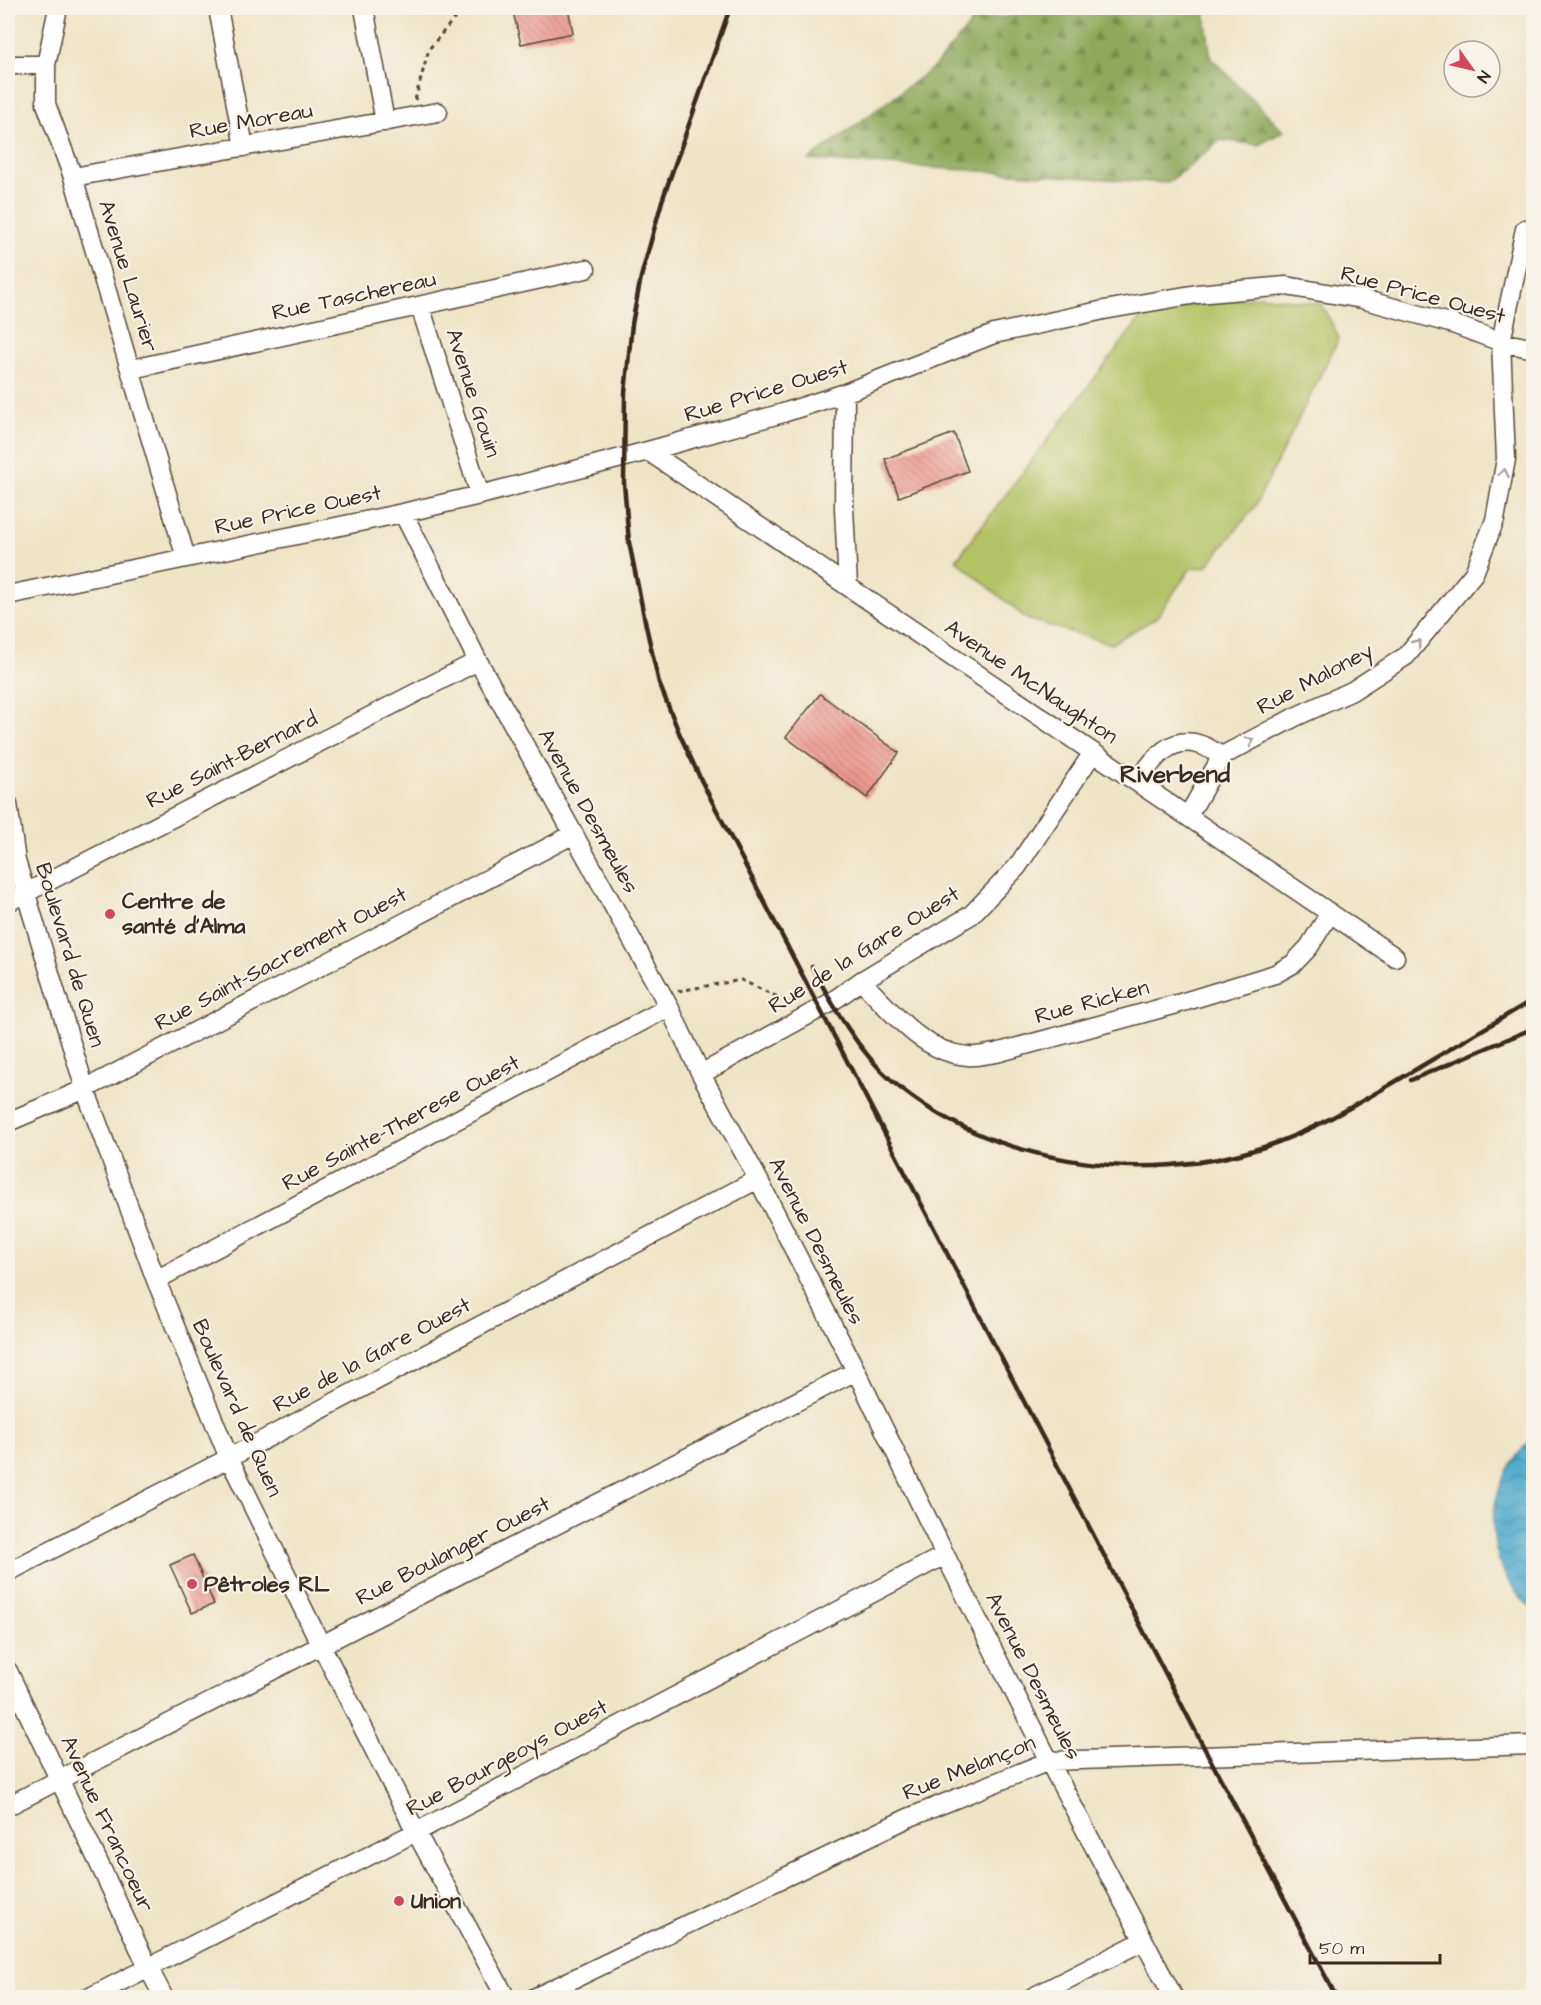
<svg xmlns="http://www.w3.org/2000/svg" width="1541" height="2005" font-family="'Architects Daughter',sans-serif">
<defs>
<pattern id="forest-firs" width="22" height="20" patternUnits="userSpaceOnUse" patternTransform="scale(1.5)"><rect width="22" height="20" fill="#8da85a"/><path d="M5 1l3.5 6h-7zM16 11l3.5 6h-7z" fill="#74894a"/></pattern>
<pattern id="water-waves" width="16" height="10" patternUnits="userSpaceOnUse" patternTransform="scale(1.5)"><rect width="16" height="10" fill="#50abce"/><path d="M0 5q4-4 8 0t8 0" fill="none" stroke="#448ba7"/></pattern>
<pattern id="building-back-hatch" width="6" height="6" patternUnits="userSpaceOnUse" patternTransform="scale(1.5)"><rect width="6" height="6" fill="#ec968d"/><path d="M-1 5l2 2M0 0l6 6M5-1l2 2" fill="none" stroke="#c07b73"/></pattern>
</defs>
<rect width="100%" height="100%" fill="#f7f3e8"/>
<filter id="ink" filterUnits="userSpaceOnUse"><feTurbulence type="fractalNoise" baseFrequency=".0167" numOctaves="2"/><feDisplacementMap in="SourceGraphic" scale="12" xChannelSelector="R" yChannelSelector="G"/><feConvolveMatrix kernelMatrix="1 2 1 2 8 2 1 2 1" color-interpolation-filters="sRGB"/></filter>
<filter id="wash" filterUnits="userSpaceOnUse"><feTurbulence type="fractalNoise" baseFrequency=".008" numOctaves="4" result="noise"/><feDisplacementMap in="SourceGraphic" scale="24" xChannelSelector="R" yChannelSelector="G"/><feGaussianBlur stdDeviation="1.35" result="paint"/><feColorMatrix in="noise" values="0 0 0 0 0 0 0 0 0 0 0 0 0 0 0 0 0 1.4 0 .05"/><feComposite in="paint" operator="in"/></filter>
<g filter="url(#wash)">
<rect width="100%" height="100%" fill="#eee4c6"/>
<path fill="url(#forest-firs)" stroke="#64693c" stroke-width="1.5" d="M1085 8H1204L1211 58 1284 131 1259 145 1221 140 1168 183 809 160 934 67 974 20Z"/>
<path fill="#b2c265" stroke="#767642" stroke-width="1.5" d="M1259 296 1322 304 1339 338 1254 508 1206 567 1191 568 1156 618 1111 644 1027 619 956 560 1145 312Z"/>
<path fill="url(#water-waves)" stroke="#466a76" stroke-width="1.5" d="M1533 1438V1610C1479 1563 1481 1486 1533 1438Z"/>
<g id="blocks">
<path fill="url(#building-back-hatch)" d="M512 8H568L573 33 521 44Z
M954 433 968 471 899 497 885 459Z
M820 694 899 753 867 798 786 737Z
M193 1555 214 1604 192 1613 170 1565Z"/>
</g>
</g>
<g filter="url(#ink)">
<use href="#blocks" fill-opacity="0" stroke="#564637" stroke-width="1.5"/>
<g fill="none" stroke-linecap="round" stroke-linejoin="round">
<g stroke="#564637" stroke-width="21">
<path id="minor" d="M58 8 46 65V104L73 177 186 558
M218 8 244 147
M364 8 385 122
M8 65H46
M73 177 438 112
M420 306 480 495
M132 369 586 269
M845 393 844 509 848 586
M648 451 1395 957
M403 513 478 661 669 1007 701 1074 758 1179 856 1371 945 1555 1049 1761 1174 1998
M8 595 403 513 480 495 648 451 783 413 845 393 994 334 1104 310 1197 294 1286 286 1362 299 1453 324 1501 342 1534 349
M1138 783C1151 760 1171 734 1201 745 1208 747 1215 753 1222 756
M8 804 16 861 85 1089 156 1280 229 1458 321 1645 416 1832 506 1998
M1188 816 1222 756 1295 717 1352 691 1406 656 1474 573 1495 520 1506 459 1501 342 1525 229
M8 902 478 661
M861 981C892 1011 922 1053 968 1056 977 1057 987 1054 996 1053L1177 1004 1275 974 1293 964 1309 947 1330 913
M701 1074 830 1003 861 981 971 915 1017 867 1092 754
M8 1122 85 1089 574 834
M156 1280 669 1007
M8 1572 229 1458 758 1179
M8 1671 148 1967 164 1998
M8 1806 856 1371
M88 1998 416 1832 945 1555
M534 1998 908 1818 1049 1761 1534 1745
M1031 1998 1143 1941"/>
</g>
<path stroke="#564637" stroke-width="3" stroke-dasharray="4.5 4.5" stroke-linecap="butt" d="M415 100 429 49 463 8
M1531 213 1534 204
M678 991 741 980 791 1003"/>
<use href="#minor" stroke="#fff" stroke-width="18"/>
<path stroke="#3b2a1e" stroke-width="4.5" d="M730 8 662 201 641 277 632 324 625 393 624 483 629 542 646 626 659 683 680 735 702 782 1200 1740 1337 1998
M812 967C834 1007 857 1050 892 1081 988 1164 1145 1187 1264 1147 1310 1132 1352 1107 1393 1083 1440 1055 1487 1027 1534 999
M1411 1080 1534 1028"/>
</g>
<defs><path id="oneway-chevron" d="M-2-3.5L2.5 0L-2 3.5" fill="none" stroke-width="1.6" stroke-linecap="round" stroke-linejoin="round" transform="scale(1.5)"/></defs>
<g stroke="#a79f9a">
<use href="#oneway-chevron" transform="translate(1504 473) rotate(-79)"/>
<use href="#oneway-chevron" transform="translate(1417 643) rotate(-51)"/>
<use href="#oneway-chevron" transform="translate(1250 741) rotate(-28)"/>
</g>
</g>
<g fill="#d1495b" stroke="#f7f3e8" stroke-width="2">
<circle cx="110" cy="914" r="6"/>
<circle cx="192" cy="1584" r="6"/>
<circle cx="399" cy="1901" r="6"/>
</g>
<g text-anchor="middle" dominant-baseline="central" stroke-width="4.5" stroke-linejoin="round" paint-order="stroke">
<g font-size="22" fill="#3b2a1e" stroke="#f7f3e8">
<text transform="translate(251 121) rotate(-10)">Rue Moreau</text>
<text transform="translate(128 276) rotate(73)">Avenue Laurier</text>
<text transform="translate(1423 295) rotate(15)">Rue Price Ouest</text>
<text transform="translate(354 296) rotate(-12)">Rue Taschereau</text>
<text transform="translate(766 391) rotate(-17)">Rue Price Ouest</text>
<text transform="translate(473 393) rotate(72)">Avenue Gouin</text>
<text transform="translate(298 510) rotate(-12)">Rue Price Ouest</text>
<text transform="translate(1315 679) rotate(-28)">Rue Maloney</text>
<text transform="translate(1031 682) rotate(34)">Avenue McNaughton</text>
<text transform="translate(232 760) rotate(-27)">Rue Saint-Bernard</text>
<text transform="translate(588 811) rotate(61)">Avenue Desmeules</text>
<text transform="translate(864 950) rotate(-32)">Rue de la Gare Ouest</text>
<text transform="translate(70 955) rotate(73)">Boulevard de Quen</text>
<text transform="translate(281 959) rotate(-28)">Rue Saint-Sacrement Ouest</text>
<text transform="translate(1092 1002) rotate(-15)">Rue Ricken</text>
<text transform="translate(401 1123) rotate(-28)">Rue Sainte-Therese Ouest</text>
<text transform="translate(816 1241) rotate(63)">Avenue Desmeules</text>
<text transform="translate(372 1355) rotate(-28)">Rue de la Gare Ouest</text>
<text transform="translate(237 1408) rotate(66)">Boulevard de Quen</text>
<text transform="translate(453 1551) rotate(-27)">Rue Boulanger Ouest</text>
<text transform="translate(1033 1676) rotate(63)">Avenue Desmeules</text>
<text transform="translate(507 1758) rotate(-28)">Rue Bourgeoys Ouest</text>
<text transform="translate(969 1768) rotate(-22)">Rue Melançon</text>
<text transform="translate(107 1824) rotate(65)">Avenue Francoeur</text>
</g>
<g font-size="22" font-weight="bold" fill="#3b2a1e" stroke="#f7f3e8" text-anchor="start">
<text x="122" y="901">Centre de<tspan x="122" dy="25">santé d'Alma</tspan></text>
<text x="204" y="1584">Pêtroles RL</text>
<text x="411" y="1901">Union</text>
</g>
<g font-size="24" font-weight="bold" fill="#3b2a1e" stroke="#f7f3e8">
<text x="1175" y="775">Riverbend</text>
</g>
</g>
<rect width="1541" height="2005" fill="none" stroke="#f7f3e8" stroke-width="30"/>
<g transform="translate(1472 69) rotate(124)"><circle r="28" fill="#f7f3e8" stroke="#aca397" stroke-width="1.5"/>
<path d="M0-4.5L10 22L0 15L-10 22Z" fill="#d1495b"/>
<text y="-9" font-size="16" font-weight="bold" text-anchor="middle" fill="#3b2a1e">N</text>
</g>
<path d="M1310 1954v9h130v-9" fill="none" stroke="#3b2a1e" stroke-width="3"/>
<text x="1319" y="1954" font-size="18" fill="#3b2a1e" stroke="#f7f3e8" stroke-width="4.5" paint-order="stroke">50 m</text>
</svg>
